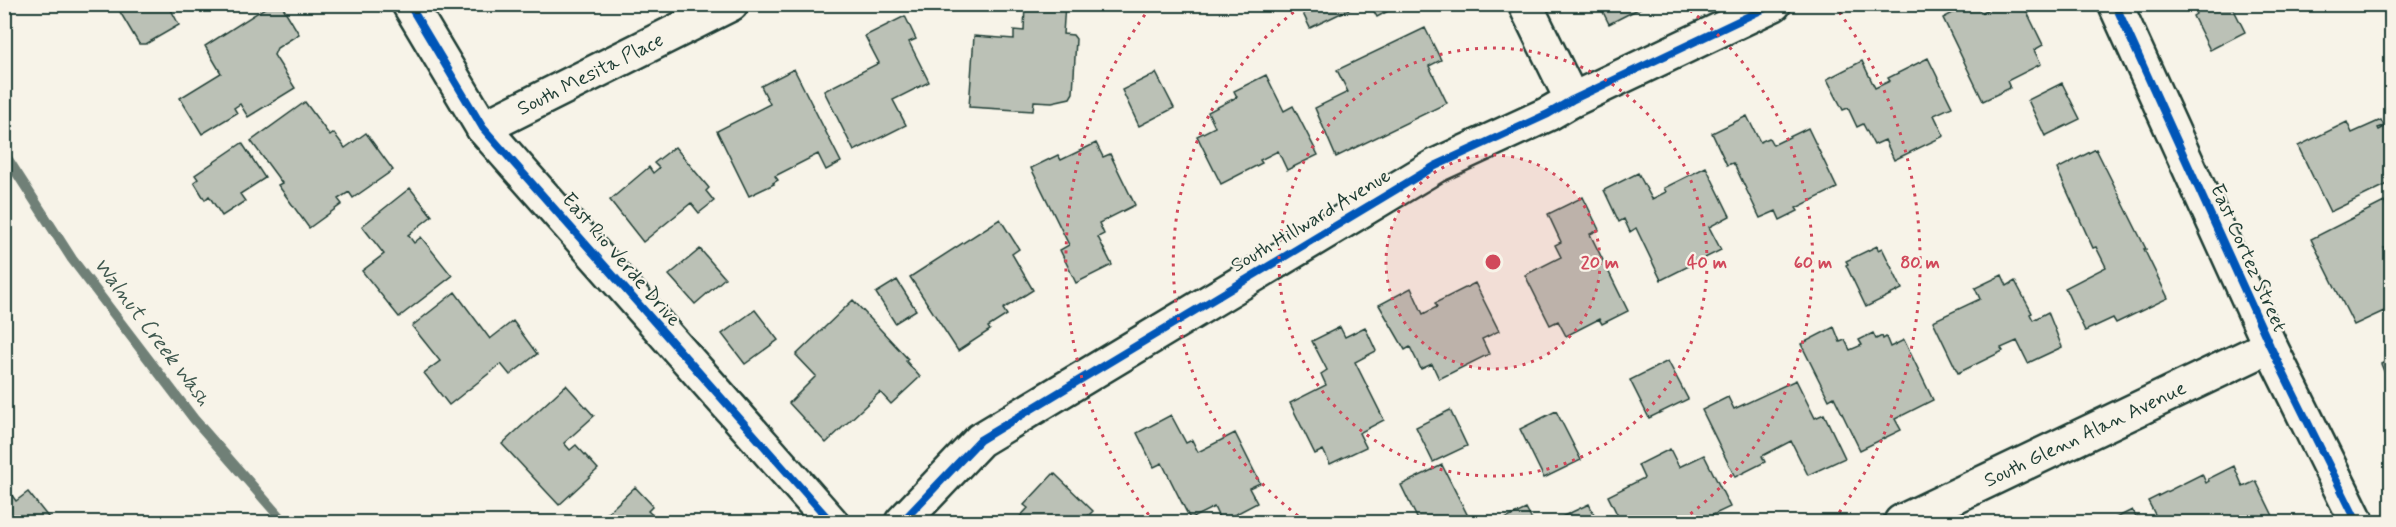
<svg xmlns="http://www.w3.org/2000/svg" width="2396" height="527" font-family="Mynerve,sans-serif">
<rect width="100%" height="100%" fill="#f7f3e8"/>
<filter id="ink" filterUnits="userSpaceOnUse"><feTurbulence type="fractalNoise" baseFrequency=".0167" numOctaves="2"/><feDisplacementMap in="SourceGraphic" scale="12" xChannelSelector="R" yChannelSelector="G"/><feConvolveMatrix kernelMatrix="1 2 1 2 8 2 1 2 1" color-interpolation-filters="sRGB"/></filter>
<g filter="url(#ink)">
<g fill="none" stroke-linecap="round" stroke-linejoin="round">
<path stroke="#6f8077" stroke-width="10" d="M4 153 72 259 194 419 284 522"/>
</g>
<path fill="#bbc1b6" stroke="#1f3d34" stroke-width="1.5" d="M133 4H168L179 25 146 44H139L120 12Z
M271 4H281L299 34 277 48 274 55 295 88 248 117 240 104 234 108 237 113 202 134 180 98 221 73 205 46Z
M1025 4H1065L1063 34 1073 35 1076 39 1073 93 1070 98 1052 102 1034 101 1033 111 969 107 974 36 1014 39V30L1024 31Z
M1301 4H1360L1310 28 1299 5Z
M1367 4H1401L1377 17 1371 6 1368 7Z
M1599 4H1648L1609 24Z
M1970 4H1976L1981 13 1998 4H2023L2043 45 2034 50 2041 64 2007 81 2010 88 1983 101 1943 18Z
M2206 4H2231L2245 32 2210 50 2193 16 2196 14 2195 10Z
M905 16 916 39 909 42 929 82 893 100 906 125 854 151 824 91 879 63 865 36Z
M1425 28 1441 60 1429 66 1447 103 1336 157 1315 108 1348 92 1337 70Z
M1928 58 1952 107 1934 115 1944 136 1894 160 1885 140 1874 145 1863 124 1857 127 1848 108 1843 110 1827 79 1862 61 1875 88 1890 81 1888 78Z
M794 69 841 162 826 170 818 154 775 176 778 180 773 183 774 184 749 196 717 131 770 104 761 86Z
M1156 73 1174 108 1139 126 1122 90Z
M1266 75 1284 111 1293 106 1318 155 1287 170 1278 151 1260 160 1262 163 1221 184 1197 136 1215 127 1208 112 1237 97 1234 91Z
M2062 83 2080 119 2045 136 2028 100Z
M305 102 330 136 334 133 345 148 366 133 393 170 353 198 349 192 338 199 342 204 309 228 278 185 282 183 251 141Z
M1747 116 1760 142 1769 138 1773 145 1808 128 1837 188 1796 208 1798 211 1780 220 1776 211 1760 218 1735 166 1733 163 1727 165 1712 133Z
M2381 120 2384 126 2378 128 2379 130 2389 125 2392 131V182L2330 212 2298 146 2347 122 2352 133Z
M242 143 265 178 240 194 245 201 222 216 209 196 205 200 194 182 198 179 195 175Z
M1096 143 1103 157 1110 154 1135 205 1099 223 1104 234 1098 237 1112 265 1076 283 1060 250 1069 245 1031 168 1058 155 1061 160Z
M675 147 709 188 706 191 714 201 699 213 691 203 643 242 610 200 649 167 653 173 659 168 654 163Z
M2096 149 2146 249H2144L2168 298 2116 323 2113 318 2085 331 2065 288 2106 267 2096 247 2093 248 2057 169Z
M1706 167 1730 216 1709 227 1721 250 1661 280 1636 228 1630 232 1624 219 1619 222 1604 190 1638 173 1652 199 1666 192 1664 188Z
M410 188 432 216 408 235 414 243 421 237 452 276 399 317 362 271 384 254 362 226Z
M1583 197 1599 230 1590 234 1628 311 1602 324 1599 319 1566 336 1558 321 1550 325 1525 275 1561 257 1555 245 1561 242 1548 214Z
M2384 202 2392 217V245L2384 248 2392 262V327L2384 311 2354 325 2311 239Z
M1000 219 1019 249 1012 254 1033 290 1003 309 1007 315 988 327 990 330 958 351 910 277Z
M1877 246 1878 250 1882 248 1902 289 1866 307 1846 265 1848 264 1846 261Z
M700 249 725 278 695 304 669 275Z
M2002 275 2007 286 2015 281 2032 313 2030 314 2033 320 2048 312 2062 347 2028 363 2017 341 2001 348 2003 351 1958 373 1933 321 1980 299 1975 288Z
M897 280 916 310 895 323 876 293Z
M1475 283 1499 331 1482 339 1489 354 1439 379 1432 364 1421 369 1410 347 1405 350 1379 305 1411 288 1423 314 1437 307 1435 303Z
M455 292 490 339 513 321 537 354 510 375 501 364 449 405 424 373 440 361 412 326Z
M853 300 908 359 906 361 920 377 891 404 880 392 826 443 789 403 816 376 796 355Z
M755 310 778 340 745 364 722 334Z
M1340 327 1345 337 1365 327 1376 351 1355 362 1384 420 1359 433 1366 447 1330 464 1323 450 1315 454 1290 403 1326 385 1321 374 1327 370 1312 341Z
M1834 327 1840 342 1845 340 1850 350 1862 345 1859 340 1873 333 1876 339 1882 336 1883 339 1886 337 1890 347 1904 340 1933 400 1895 419 1901 430 1860 450 1834 397 1829 400 1801 344Z
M2392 359V390L2386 387V376L2381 364Z
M1668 361 1688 399 1649 418 1630 380Z
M1796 380 1815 418 1824 414 1845 458 1808 475 1791 441 1762 456 1765 462 1735 477 1702 410 1728 397 1734 409Z
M566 385 594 416 564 443 570 450 576 445 598 469 559 505 502 444Z
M1450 410 1467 446 1433 462 1416 427Z
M1556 411 1581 460 1544 478 1520 429Z
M1171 415 1186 443 1192 440 1198 452 1235 433 1260 483 1249 488 1257 503 1221 522 1214 507 1190 519 1162 463 1154 467 1137 433Z
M1670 449 1679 467 1704 455 1730 507 1698 522H1621L1608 496 1644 478 1638 465Z
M1442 465 1471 522H1419L1401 485Z
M2234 466 2243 487 2256 481 2276 522H2252L2249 517 2239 522H2159L2148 501 2202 474 2206 483 2209 481 2208 479Z
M1054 473 1093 511 1082 522H1015L1028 508 1024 505Z
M635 487 653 506 648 511 660 522H598Z
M28 492 52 522H4V499L11 494 16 501Z
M1589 504 1598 522H1551Z
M1526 509 1533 522H1499Z
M2132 510 2139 522H2108Z"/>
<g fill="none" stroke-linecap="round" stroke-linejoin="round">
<g stroke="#1f3d34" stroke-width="38">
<g id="street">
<path d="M409 4 483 128 831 522"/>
<path d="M1525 4 1572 100"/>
<path id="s1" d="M483 128 731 4"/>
<path d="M902 522 980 440 1435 166 1548 114 1572 100 1774 4"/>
<path id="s2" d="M1901 522 2270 346"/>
</g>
</g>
<g stroke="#1f3d34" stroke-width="38">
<path id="secondary" d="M2115 4 2270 346 2357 522"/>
</g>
<use href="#street" stroke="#f7f3e8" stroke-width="33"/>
<use href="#secondary" stroke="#f7f3e8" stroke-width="33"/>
<g stroke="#f7f3e8" stroke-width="11">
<path id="cycleway" d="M409 4 483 128 831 522
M2115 4 2270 346 2357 522
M902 522 980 440 1435 166 1548 114 1572 100 1774 4"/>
</g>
<use href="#cycleway" stroke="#0057b8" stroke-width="8"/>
</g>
</g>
<circle cx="1493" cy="262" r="107" fill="#d1495b" fill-opacity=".12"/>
<g fill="none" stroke="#d1495b" stroke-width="3" stroke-dasharray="3 6">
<circle cx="1493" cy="262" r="107"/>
<circle cx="1493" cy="262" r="214"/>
<path d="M1305 521A320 320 0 0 1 1303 5M1683 5A320 320 0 0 1 1681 521"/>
<path d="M1154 522A427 427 0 0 1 1152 5M1834 5A427 427 0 0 1 1832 522"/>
</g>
<g text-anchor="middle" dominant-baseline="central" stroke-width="4.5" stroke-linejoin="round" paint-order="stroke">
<g font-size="20" fill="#1f3d34" stroke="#f7f3e8">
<text stroke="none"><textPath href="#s1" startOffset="120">South Mesita Place</textPath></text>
<text transform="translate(1311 221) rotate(-31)">South Hillward Avenue</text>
<text transform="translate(2248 258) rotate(66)">East Cortez Street</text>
<text transform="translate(621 260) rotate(49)">East Rio Verde Drive</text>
<text stroke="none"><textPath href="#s2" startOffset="204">South Glenn Alan Avenue</textPath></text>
</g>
<g font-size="21" font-style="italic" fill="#405950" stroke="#f7f3e8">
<text transform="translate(152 332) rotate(53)">Walnut Creek Wash</text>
</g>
</g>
<circle cx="1493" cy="262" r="9" fill="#d1495b" stroke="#f7f3e8" stroke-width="3"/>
<g font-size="18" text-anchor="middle" font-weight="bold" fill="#d1495b" stroke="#f7f3e8" stroke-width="4.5" stroke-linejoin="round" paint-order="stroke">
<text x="1600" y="268">20 m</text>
<text x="1707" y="268">40 m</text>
<text x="1813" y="268">60 m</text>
<text x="1920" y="268">80 m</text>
</g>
<rect width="2396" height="527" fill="none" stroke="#f7f3e8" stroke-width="24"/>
<rect x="12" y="12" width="2372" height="503" fill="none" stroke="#1f3d34" stroke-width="2" filter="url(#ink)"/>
</svg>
